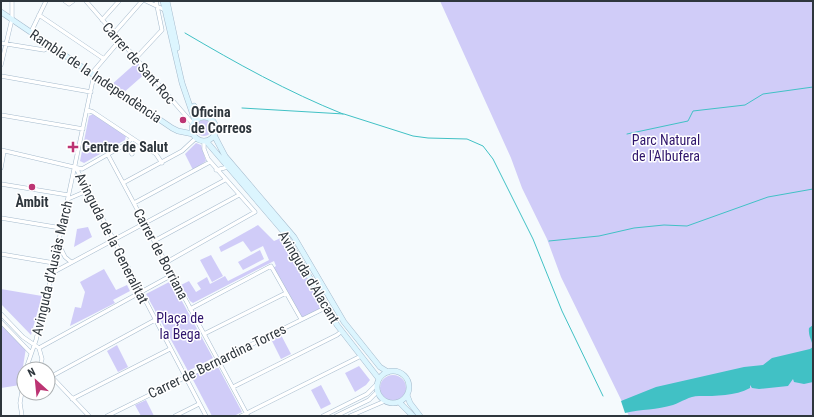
<svg xmlns="http://www.w3.org/2000/svg" width="814" height="417" font-family="'Roboto Condensed',sans-serif">
<rect width="100%" height="100%" fill="#f5fafd"/>
<path fill="#d0ccf8" d="M440 1H813V416H629L561 277 547 239 522 188 511 158Z
M138 61 147 72 122 94 110 86Z
M93 114 126 136 125 140 84 163 80 161 89 116Z
M196 128a8 8 0 1 1 16 0a8 8 0 1 1-16 0Z
M196 143 201 145 206 161 193 170 185 154Z
M258 225 274 241 281 238 289 247 293 256 297 254 327 307 301 319 273 268 276 266 274 261 193 303 190 301 181 285 189 281 196 292 201 289 197 283 207 277 210 284 225 276 228 281 269 260 263 246 251 252 243 241 221 252 219 247Z
M88 227 92 237 74 247 77 229Z
M260 250 264 259 243 270 238 262Z
M211 255 223 276 212 282 200 260Z
M104 269 116 290 127 285 130 291 113 300 115 303 70 326 75 307 81 308 85 292 80 282Z
M171 281 213 358 188 371 146 294Z
M1 289 42 296 31 335 1 304Z
M1 322 26 348 20 385 1 388Z
M280 333 291 354 281 359 270 337Z
M117 345 128 367 118 372 107 351Z
M216 363 242 412 234 416H212L191 376Z
M359 366 370 380 366 385 355 392 345 373Z
M380 388a13 13 0 1 1 26 0a13 13 0 1 1-26 0Z
M321 385 331 404 321 409 311 390Z
M146 400 154 416H141L135 405Z"/>
<path fill="#41c1c5" d="M813 325V382L804 384 794 382 793 379 788 386 759 389 752 388 750 385V388C735 396 716 396 699 396 689 396 682 402 673 405 657 410 641 409 625 413L621 401 656 387 744 367 763 365 772 358 810 349 813 347C812 340 808 336 809 328Z"/>
<g fill="none" stroke-linecap="round" stroke-linejoin="round">
<path stroke="#41c1c5" stroke-width="1" d="M185 33C236 63 288 92 343 114
M242 108 344 114 413 136 428 138 467 139 483 146 493 159 533 239 562 311 603 396
M627 134 688 121 693 111 745 105 763 94 813 87
M549 241 599 236 634 228 664 225 687 226 768 197 813 189"/>
<g stroke="#a6bbcd" stroke-width="4.5">
<path id="street" d="M65 1 69 4 73 1
M86 1 193 124
M146 1 165 10
M39 15 104 59
M102 20 119 1
M31 32 46 1
M114 33 142 1
M1 43 44 50 52 46
M135 59 162 30 156 1
M1 65 12 19V1
M92 73 120 40
M1 76 91 92
M87 110 93 112 156 154 162 163
M1 115 83 129
M126 144 132 154
M1 150 82 169 126 144 132 138
M108 155 248 416
M75 166 206 416
M1 168 4 151
M216 170 228 167
M123 183 182 151 196 138
M1 184 68 195
M68 199 82 193H88
M134 203 210 162
M1 218 61 228
M154 241 239 195
M58 243 65 257 71 262
M1 254 54 263
M165 263 255 212 208 159 204 149V141
M52 273 225 180
M190 309 271 266 301 319
M1 314 23 337 39 348 42 359 40 366
M1 322 31 353
M204 334 286 293
M39 348 172 275
M27 368H33L40 366
M26 369 36 340 52 273 94 75
M48 373 89 416
M52 376 155 320
M233 387 337 335 342 331
M72 399 170 349
M22 416 20 403 24 379
M107 416 327 307
M175 416 199 404
M241 416 361 356
M323 416 367 394 377 384
M336 416 369 400 378 391
M350 416 385 401"/>
</g>
<g stroke="#a6bbcd" stroke-width="6">
<path id="secondary" d="M163 1 182 83 195 121
M167 1 177 48
M1 12 172 128 178 131 193 134
M194 106 203 117
M192 129a12 12 0 1 1 24 0a12 12 0 1 1-24 0Z
M214 135 225 156 294 237 344 322 380 367 388 372
M206 141 283 231 337 325 379 379
M377 387a16 16 0 1 1 32 0a16 16 0 1 1-32 0Z
M407 395 410 403 420 416
M399 402 413 416"/>
</g>
<use href="#street" stroke="#fff" stroke-width="3.5"/>
<use href="#secondary" stroke="#dcf5fe" stroke-width="5"/>
</g>
<g fill="#bc3473" stroke="#fff" stroke-width="1.5">
<circle cx="183" cy="120" r="4"/>
<path d="M71 141h4v4h4v4h-4v4h-4v-4h-4v-4h4z"/>
<circle cx="32" cy="187" r="4"/>
</g>
<g text-anchor="middle" dominant-baseline="central" stroke-width="3" stroke-linejoin="round" paint-order="stroke">
<g font-size="14" fill="#2e363d" stroke="#fff">
<text transform="translate(139 63) rotate(49)">Carrer de Sant Roc</text>
<text transform="translate(96 76) rotate(34)">Rambla de la Independència</text>
<text transform="translate(112 238) rotate(63)">Avinguda de la Generalitat</text>
<text transform="translate(161 254) rotate(62)">Carrer de Borriana</text>
<text transform="translate(52 268) rotate(-77)">Avinguda d'Ausiàs March</text>
<text transform="translate(309 277) rotate(59)">Avinguda d'Alacant</text>
<text transform="translate(217 361) rotate(-26)">Carrer de Bernardina Torres</text>
</g>
<g font-size="14" font-weight="bold" fill="#2e363d" stroke="#fff" text-anchor="start">
<text x="191" y="112">Oficina<tspan x="191" dy="16">de Correos</tspan></text>
<text x="82" y="147">Centre de Salut</text>
<text x="32" y="202" text-anchor="middle">Àmbit</text>
</g>
<g font-size="14" fill="#2f156c" stroke="#fff">
<text x="666" y="140">Parc Natural<tspan x="666" dy="16">de l'Albufera</tspan></text>
<text x="180" y="318">Plaça de<tspan x="180" dy="16">la Bega</tspan></text>
</g>
</g>
<rect width="814" height="417" fill="none" stroke="#2e363d" stroke-width="4"/>
<g transform="translate(36 381) rotate(333)"><circle r="19" fill="#ffffff" stroke="#abafb1"/>
<path d="M0-3L7 15L0 10L-7 15Z" fill="#bc3473"/>
<text y="-6" font-size="11" font-weight="bold" text-anchor="middle" fill="#2e363d">N</text>
</g>
</svg>
